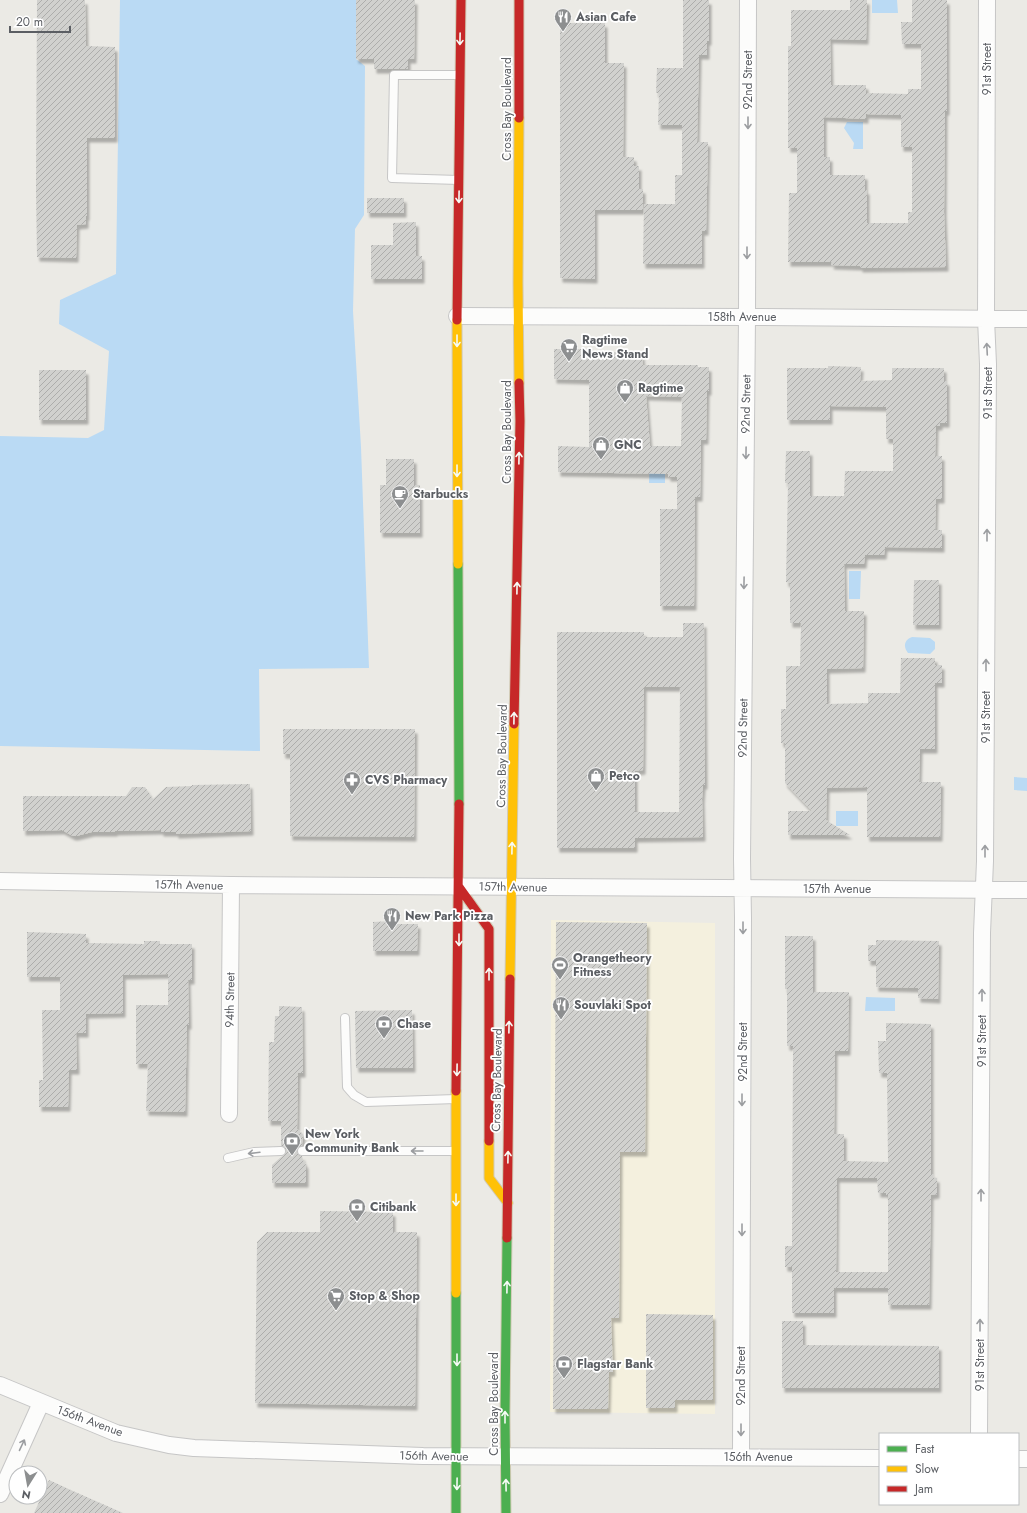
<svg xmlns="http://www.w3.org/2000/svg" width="1027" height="1513" font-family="Jost,sans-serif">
<defs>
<pattern id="building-hatch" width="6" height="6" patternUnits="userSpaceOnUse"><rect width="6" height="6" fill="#d1d1ce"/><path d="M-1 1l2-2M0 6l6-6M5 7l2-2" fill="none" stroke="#adadab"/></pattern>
<filter id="shadow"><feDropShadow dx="2.5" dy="4.5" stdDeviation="1" flood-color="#0004"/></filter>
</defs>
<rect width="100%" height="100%" fill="#ebeae5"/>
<path fill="#f4f0de" d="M551 920 715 923V1414L550 1412Z"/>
<path fill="#badaf4" d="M120 0H356V59L365 66 364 215 355 229 353 311 361 447 369 668 259 669 260 751 0 746V436L88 438 104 430 109 351 59 324 60 300 116 274Z
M872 0H897L898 13H872Z
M847 122H863V149H853L854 143 844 128Z
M650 452H665V483H649Z
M849 571H861L860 599H849Z
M912 637 930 638 935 642V649L930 654 908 653C903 647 904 640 912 637Z
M1014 777 1027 778V791L1014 790Z
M836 811H858V826H836Z
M866 997 895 998V1011H865Z"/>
<path fill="url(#building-hatch)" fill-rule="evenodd" filter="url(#shadow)" d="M37 0H85L86 46 115 47V138H87V216H86V224L77 225 76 258 37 257 36 188Z
M356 0H415L414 59H408V69H374V59H356Z
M683 0H709V41H707V55H699L697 142H708L706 231H702V264H643L644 204H675V175H682V125H658L659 93H656L657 68H683Z
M850 0H867L866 40 830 39 831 85H866V93L908 94V89H921V44H902L901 22H912V0H947V111H945L944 212 946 267 860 268V266L831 265 832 262H788L789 193H797V148H788V46H791V10H850ZM866 114 901 115V147H912V212H908V223H867V190H865V175H830V157H824V117L866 119Z
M560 23H605V63H624L623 157H634V166H639V189H643V210H595V279L560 278Z
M367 198H404V213H367Z
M416 222V256H422V279H371V245H393V223Z
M554 349H584V352H631V355H642L643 365H698V367H709V391H707L706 440H701L700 497H695L694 606H660V509H677V477H668V474L558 472V446L589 447V380L554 379ZM646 396 682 397 681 446H650Z
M828 366 861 367 860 381 892 380V368H944V381H947V423H940V426H936L935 456H942V499H936L935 530H942V548L885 547 884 555H865L864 564H844L845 611H864L863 668 827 669V704L868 703V693H900L901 658H935V665H942V683H935V749H920L919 782H941L940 837H867V787L827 788 826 820 850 835H788V811H812L785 783V743H781V709H786V666H800L801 623H790V583L786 582 788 483H785L786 451H810V496H844L845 471H893V439H886V407L830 406V420H787V368H828Z
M39 370H86V420H39Z
M386 459H414V485H420V533H380V485H386Z
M914 580H939V625H913Z
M683 623H704L705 785H703L702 799 703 837 635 838V848H557V632H644V637H683ZM644 687H680L679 812H635V771L643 770Z
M283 729H415L414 837 290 836V754H283Z
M250 784 251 831 176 834V832H161V830L115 831V832H92L76 836H73L62 830 23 831V796H126L132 787H145L153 799 166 787 192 786V785Z
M391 921V924H418L417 951H373V922Z
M556 922 647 923 645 1152H620L619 1318H611L613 1372H609L608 1409H553Z
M27 932 86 934V943L144 944V941H160V944H192V980H188L189 1025H187L185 1112 146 1111 148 1064H136V1005H168V974L123 975V1013L86 1014V1033H76L77 1070H69L68 1107H39V1080H43L42 1010H60V977H27Z
M785 936H813V992H849L848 1051H835L834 1134H844V1161L888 1162 887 1073H879L878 1041H886V1023L931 1024V1174H934L933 1178H937V1194L931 1195 929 1305H888V1288H834V1313H792V1267H785V1246H792L793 1046H787V989H785ZM837 1178H877L878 1193H886V1195H888V1272H836Z
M876 940 939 941 938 999 918 998V988L876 987V961H868V945H876Z
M279 1006 302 1007 303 1073H298L297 1129 303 1134 302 1146H299L297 1151 299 1156H302L303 1160 306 1165V1183H272V1165L281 1157 284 1155 286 1151 285 1148 281 1146V1121H268L269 1042H274L275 1016H279Z
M412 1010 413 1068H356L355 1011Z
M320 1211 393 1212V1232H417L415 1406 255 1403 257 1242 267 1232H320Z
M646 1314 713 1315V1400H675V1408H646Z
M782 1321H803V1345L939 1346V1388H782Z
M49 1480 73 1491 123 1513H34Z"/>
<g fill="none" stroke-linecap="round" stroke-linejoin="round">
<g stroke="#c6c6c6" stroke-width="10">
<path id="lane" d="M459 180 392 178 394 75H459
M345 1018 347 1087 354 1095 366 1102 456 1099
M302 1151H455
M228 1158 254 1152 281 1151"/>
</g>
<g stroke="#c6c6c6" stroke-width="18">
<path id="street" d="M457 316 747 317 1027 319
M0 881 231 885 1027 890
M229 1114 231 885
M0 1385 116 1433 169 1445 194 1448 423 1456 880 1458
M979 1434 982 933 985 861 988 364 986 319 987 0
M741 1457 743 918 742 859 747 317 748 0
M1018 1459H1027
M0 1494 41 1403"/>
</g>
<g stroke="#d1cab4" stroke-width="11">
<path id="fast" d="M458 564 459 804
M456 1293V1513
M506 1513 505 1415 507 1238"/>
</g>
<g stroke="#d1cab4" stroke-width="11">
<path id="slow" d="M519 118 518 283 519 383
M457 320 458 564
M510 979 514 724
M489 1141V1178L508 1203
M456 1293V1091"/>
</g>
<g stroke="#d1cab4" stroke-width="11">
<path id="jam" d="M519 118V0
M457 320 461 0
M514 724 520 421 519 383
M459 887 489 929V1141
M456 1091 459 804
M507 1238 510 979"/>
</g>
<use href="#lane" stroke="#fcfcfb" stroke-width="8"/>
<use href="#street" stroke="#fcfcfb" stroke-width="16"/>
<use href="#fast" stroke="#4caf50" stroke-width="9"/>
<use href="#slow" stroke="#ffc107" stroke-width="9"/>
<use href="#jam" stroke="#c62828" stroke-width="9"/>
</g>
<defs><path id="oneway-shaft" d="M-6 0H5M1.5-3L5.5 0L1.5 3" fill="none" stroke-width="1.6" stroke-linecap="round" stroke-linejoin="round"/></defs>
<g stroke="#f6fbf6">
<use href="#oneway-shaft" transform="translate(460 39) rotate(91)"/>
<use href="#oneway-shaft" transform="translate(459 197) rotate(91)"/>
<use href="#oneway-shaft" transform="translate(457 341) rotate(90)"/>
<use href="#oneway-shaft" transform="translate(519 458) rotate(-89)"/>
<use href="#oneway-shaft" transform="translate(457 471) rotate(90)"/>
<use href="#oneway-shaft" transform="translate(517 588) rotate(-89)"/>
<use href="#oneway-shaft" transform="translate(514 718) rotate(-89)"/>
<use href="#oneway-shaft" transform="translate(512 848) rotate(-89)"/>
<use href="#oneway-shaft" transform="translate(459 940) rotate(90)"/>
<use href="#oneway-shaft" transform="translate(489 974) rotate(-90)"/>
<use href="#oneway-shaft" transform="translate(509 1027) rotate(-89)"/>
<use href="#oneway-shaft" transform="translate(457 1070) rotate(91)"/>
<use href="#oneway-shaft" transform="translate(508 1157) rotate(-89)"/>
<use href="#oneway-shaft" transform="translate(456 1200) rotate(90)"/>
<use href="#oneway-shaft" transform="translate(507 1287) rotate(-89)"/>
<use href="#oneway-shaft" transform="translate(457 1360) rotate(90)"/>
<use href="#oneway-shaft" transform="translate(505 1417) rotate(-90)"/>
<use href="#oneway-shaft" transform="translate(457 1484) rotate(91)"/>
<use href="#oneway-shaft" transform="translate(506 1485) rotate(-91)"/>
</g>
<g stroke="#9b9da0">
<use href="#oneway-shaft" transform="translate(748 123) rotate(90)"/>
<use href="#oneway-shaft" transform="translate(747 253) rotate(90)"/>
<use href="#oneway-shaft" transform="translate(987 349) rotate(-93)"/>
<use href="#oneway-shaft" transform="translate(746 453) rotate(91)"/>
<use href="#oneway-shaft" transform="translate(987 535) rotate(-90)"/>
<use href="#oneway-shaft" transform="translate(744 583) rotate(91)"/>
<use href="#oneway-shaft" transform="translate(986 665) rotate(-90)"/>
<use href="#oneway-shaft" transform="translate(985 851) rotate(-90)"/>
<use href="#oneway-shaft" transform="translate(743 928) rotate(90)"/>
<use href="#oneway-shaft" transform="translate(982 995) rotate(-90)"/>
<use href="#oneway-shaft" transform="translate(742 1100) rotate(90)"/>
<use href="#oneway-shaft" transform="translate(417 1151) rotate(180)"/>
<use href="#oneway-shaft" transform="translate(254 1153) rotate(173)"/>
<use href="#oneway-shaft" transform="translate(981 1195) rotate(-90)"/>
<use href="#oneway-shaft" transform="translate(742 1230) rotate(90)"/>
<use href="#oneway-shaft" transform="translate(980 1325) rotate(-90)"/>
<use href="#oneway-shaft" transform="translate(741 1430) rotate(90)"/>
<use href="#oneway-shaft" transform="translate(22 1445) rotate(-65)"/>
</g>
<defs>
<g id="restaurant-pin" transform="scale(0.9)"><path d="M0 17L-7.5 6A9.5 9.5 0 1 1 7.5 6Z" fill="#8d8f90" stroke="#fff"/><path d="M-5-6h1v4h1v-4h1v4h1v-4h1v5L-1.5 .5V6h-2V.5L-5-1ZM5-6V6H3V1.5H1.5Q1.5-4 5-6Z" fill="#fff"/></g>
<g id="supermarket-pin" transform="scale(0.9)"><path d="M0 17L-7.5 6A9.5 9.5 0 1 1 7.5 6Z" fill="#8d8f90" stroke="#fff"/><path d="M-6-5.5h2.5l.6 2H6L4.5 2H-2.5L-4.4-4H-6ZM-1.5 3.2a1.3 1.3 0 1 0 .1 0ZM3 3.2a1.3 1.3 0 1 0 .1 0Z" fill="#fff"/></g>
<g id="shop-pin" transform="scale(0.9)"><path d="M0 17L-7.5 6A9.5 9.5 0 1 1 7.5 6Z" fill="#8d8f90" stroke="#fff"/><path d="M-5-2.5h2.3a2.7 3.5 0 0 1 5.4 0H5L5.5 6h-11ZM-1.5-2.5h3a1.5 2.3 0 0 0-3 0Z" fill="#fff"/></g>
<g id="cafe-pin" transform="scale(0.9)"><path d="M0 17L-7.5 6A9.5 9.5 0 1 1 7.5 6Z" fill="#8d8f90" stroke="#fff"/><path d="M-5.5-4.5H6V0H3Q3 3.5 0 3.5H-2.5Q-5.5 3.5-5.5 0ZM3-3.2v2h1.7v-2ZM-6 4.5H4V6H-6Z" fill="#fff"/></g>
<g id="pharmacy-pin" transform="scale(0.9)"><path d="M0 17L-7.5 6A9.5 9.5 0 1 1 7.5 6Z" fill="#8d8f90" stroke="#fff"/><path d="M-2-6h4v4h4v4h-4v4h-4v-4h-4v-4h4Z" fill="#fff"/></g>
<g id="stadium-pin" transform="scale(0.9)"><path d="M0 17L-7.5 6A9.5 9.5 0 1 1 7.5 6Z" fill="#8d8f90" stroke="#fff"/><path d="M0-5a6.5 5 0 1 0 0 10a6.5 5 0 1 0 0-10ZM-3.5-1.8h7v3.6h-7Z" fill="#fff"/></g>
<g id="bank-pin" transform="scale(0.9)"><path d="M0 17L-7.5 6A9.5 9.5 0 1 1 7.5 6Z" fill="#8d8f90" stroke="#fff"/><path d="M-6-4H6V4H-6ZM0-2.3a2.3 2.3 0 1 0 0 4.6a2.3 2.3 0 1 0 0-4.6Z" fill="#fff"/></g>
</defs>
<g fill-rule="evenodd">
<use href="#restaurant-pin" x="563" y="17"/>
<use href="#supermarket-pin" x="569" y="347"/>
<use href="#shop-pin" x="625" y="388"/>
<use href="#shop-pin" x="601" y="445"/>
<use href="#cafe-pin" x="400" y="494"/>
<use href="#shop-pin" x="596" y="776"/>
<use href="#pharmacy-pin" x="352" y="780"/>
<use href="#restaurant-pin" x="392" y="916"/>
<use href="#stadium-pin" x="560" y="965"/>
<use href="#restaurant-pin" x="561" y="1005"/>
<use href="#bank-pin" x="384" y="1024"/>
<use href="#bank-pin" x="292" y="1141"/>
<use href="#bank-pin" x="357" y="1207"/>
<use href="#supermarket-pin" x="336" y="1296"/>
<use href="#bank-pin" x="564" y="1364"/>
</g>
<g text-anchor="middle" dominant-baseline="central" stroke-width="3.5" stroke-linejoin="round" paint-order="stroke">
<g font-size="12" font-weight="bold" fill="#5b5e63" stroke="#fff" text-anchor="start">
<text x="576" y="17">Asian Cafe</text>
<text x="582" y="340">Ragtime<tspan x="582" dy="14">News Stand</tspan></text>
<text x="638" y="388">Ragtime</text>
<text x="614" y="445">GNC</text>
<text x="413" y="494">Starbucks</text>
<text x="609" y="776">Petco</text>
<text x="365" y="780">CVS Pharmacy</text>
<text x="405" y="916">New Park Pizza</text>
<text x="573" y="958">Orangetheory<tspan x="573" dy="14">Fitness</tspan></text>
<text x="574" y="1005">Souvlaki Spot</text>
<text x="397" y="1024">Chase</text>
<text x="305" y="1134">New York<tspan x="305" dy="14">Community Bank</tspan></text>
<text x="370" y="1207">Citibank</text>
<text x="349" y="1296">Stop &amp; Shop</text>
<text x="577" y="1364">Flagstar Bank</text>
</g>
<g font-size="12" fill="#5b5e63" stroke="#fff">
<text transform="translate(987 69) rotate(-90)">91st Street</text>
<text transform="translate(748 80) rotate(-90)">92nd Street</text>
<text transform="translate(507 109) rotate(-90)">Cross Bay Boulevard</text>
<text x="742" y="317">158th Avenue</text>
<text transform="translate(988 393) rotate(-90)">91st Street</text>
<text transform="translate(746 404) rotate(-89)">92nd Street</text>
<text transform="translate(507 432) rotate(-90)">Cross Bay Boulevard</text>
<text transform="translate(986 717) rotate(-90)">91st Street</text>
<text transform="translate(743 728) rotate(-89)">92nd Street</text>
<text transform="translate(502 756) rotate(-89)">Cross Bay Boulevard</text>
<text transform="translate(189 885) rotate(1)">157th Avenue</text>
<text transform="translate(513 887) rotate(1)">157th Avenue</text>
<text x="837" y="889">157th Avenue</text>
<text transform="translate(230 1000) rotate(-89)">94th Street</text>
<text transform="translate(982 1041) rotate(-90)">91st Street</text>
<text transform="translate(743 1052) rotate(-90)">92nd Street</text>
<text transform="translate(497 1080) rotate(-89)">Cross Bay Boulevard</text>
<text transform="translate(980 1365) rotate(-90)">91st Street</text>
<text transform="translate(741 1376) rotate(-90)">92nd Street</text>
<text transform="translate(494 1404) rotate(-90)">Cross Bay Boulevard</text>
<text transform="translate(90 1421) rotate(20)">156th Avenue</text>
<text transform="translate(434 1456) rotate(1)">156th Avenue</text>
<text x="758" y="1457">156th Avenue</text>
</g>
</g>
<rect x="879" y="1433" width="140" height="72" fill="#ffffff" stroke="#bdbfc1"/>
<rect x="887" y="1446" width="20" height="6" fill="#4caf50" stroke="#bdbfc1"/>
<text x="915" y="1453" font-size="12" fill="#5b5e63">Fast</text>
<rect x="887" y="1466" width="20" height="6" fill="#ffc107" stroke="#bdbfc1"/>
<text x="915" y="1473" font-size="12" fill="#5b5e63">Slow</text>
<rect x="887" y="1486" width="20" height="6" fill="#c62828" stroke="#bdbfc1"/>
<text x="915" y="1493" font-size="12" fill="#5b5e63">Jam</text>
<g transform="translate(28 1485) rotate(191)"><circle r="19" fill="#ffffff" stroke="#bdbfc1"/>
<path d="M0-3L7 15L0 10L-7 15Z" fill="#8d8f90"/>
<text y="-6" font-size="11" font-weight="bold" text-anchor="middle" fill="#5b5e63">N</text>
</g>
<path d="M10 26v6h60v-6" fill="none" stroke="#5b5e63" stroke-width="2"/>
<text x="16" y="26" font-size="12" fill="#5b5e63" stroke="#ffffff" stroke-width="3" paint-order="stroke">20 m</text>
</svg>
